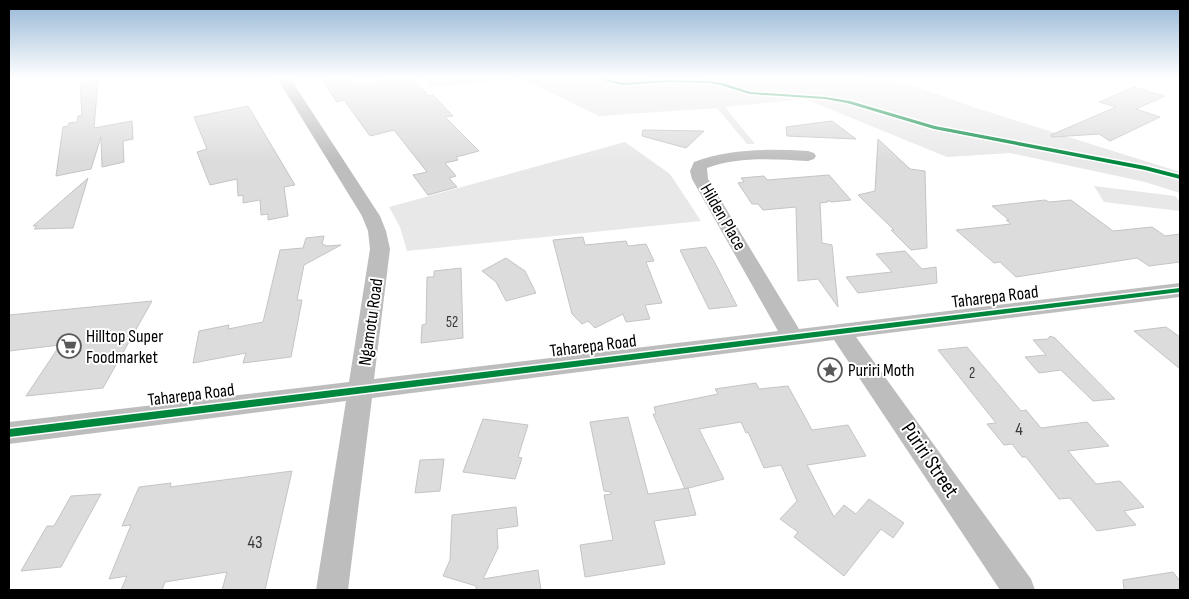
<svg xmlns="http://www.w3.org/2000/svg" width="1189" height="599" font-family="'Sofia Sans Condensed',sans-serif">
<rect width="100%" height="100%" fill="#fff"/>
<path fill="#e8e8e8" d="M422 78H857L911 85 973 107 1180 172V193L1145 182 1010 153 947 157 805 99 725 107 755 144H747L717 108 599 116 523 79 431 87Z
M625 142 670 174 701 221 407 251 400 227 389 207Z
M1094 186 1175 196 1180 202V211L1104 202Z"/>
<path fill="#dcdcdc" stroke="#c4c4c4" d="M337 78H349L355 86 396 78H412L429 96 433 95 453 116 445 117 479 151 456 157 458 160 445 163 456 176 449 178 457 187 428 195 413 175 427 172 394 130 370 136 344 100 337 102 323 81Z
M98 80 94 128 132 121 133 139 123 141 124 162 102 167 101 137 91 169 56 176 63 127 68 126 69 123 77 122 78 116 82 115 80 83Z
M1134 87 1165 96 1136 109 1160 117 1110 141 1099 134 1052 137 1051 135 1116 107 1099 102Z
M248 106 295 185 284 187 288 216 268 220V214L261 215 260 200 243 203V195L238 196 237 179 210 185 197 152 207 149 194 117Z
M832 121 856 139 787 136 786 127Z
M643 130 704 131 686 148 642 136Z
M878 139 910 169 925 171 927 248 911 250 891 230H894L858 195 875 191Z
M829 175 851 200 831 202 828 200V202L820 203 822 243 832 245 838 307 818 279 798 281 796 207 763 210 758 204H752L738 183 744 182 741 178 764 176 767 180Z
M88 178 73 228 34 229 37 226H33Z
M1045 200 1049 202 1071 200 1113 231 1152 227 1165 236 1180 234V262L1149 266 1137 258 1016 277 1000 262 994 263 956 230 1011 224 1006 220H1009L992 206Z
M324 236 322 244 327 246 341 245 304 265 297 300H302L291 357 243 363 246 353 193 363 199 331 229 325 228 329 263 322 280 250 303 248 306 238Z
M583 237 585 245 626 241 628 246 646 244 654 261 646 262 662 303 645 305 650 319 626 322 623 314 595 328 588 321 582 324 572 314 553 240Z
M706 247 716 265 737 306 709 309 680 250Z
M905 251 922 269 936 267 937 283 858 293 846 277 892 272 876 254Z
M506 258 525 271 536 293 506 301 496 282 482 271Z
M461 268 463 338 421 343 422 325 426 324 427 277H434V271Z
M152 301 103 388 26 396 60 345 9 351V315Z
M1166 327 1180 337V369L1134 331Z
M1050 336 1055 338 1115 399 1093 401 1061 370 1039 373 1025 357 1046 355 1033 340 1048 339Z
M967 347 1021 411 1026 410 1041 428 1087 422 1109 446 1068 451 1096 484 1120 481 1144 507 1124 511 1136 525 1097 531 1070 498 1059 499 1026 457H1022L1012 444 1004 445 987 424 996 423 938 350Z
M756 383 759 389 788 386 812 430 848 425 866 456 807 465 834 517 844 505 856 514 869 499 904 523 893 538 881 529 844 576 794 537 798 532 780 519 797 501 781 465 764 468 748 432 746 433 741 422 699 429 724 479 685 489 653 414H656L654 407 718 394 715 389Z
M628 417 648 494 688 488 696 515 654 521 665 564 585 577 580 545 613 540 604 495 611 494V492L604 491 590 422Z
M483 419 528 425 518 457 522 458 515 479 463 472Z
M444 459 440 491 415 493 420 460Z
M292 471 265 590H222L227 572 165 582 162 590H121L127 576 109 579 131 525 122 526 139 487 171 483 170 487Z
M101 494 61 567 21 571 47 526H54L71 496Z
M516 507 518 526 497 529 498 548 483 579 538 570 541 590H476V586L443 576 450 560 452 515Z
M1173 572 1180 581V590H1124L1123 580Z"/>
<g fill="none" stroke-linecap="round" stroke-linejoin="round">
<path fill="#bdbdbd" fill-rule="evenodd" d="M277 78H290L380 216 386 231 390 249 374 379 778 331 692 179 690 171 694 162C731 148 770 149 808 151L814 153 816 156 814 159 808 161C775 159 738 156 707 168L708 179 799 329 1180 283V297L856 337 1031 579 1035 590H1000L834 340 372 398 348 590H316L346 401 9 444V422L349 382 370 249 368 231 362 216Z"/>
<g stroke="#fff" stroke-width="3">
<path id="cycleway" d="M593 78H603L622 83 670 80 708 81 723 83 750 92 825 97 850 101 935 126 1145 166 1180 175V179L1145 170 934 129 847 103 825 99 750 94 720 85 708 83 670 82 622 85Z
M1180 288V292L9 437V429Z"/>
</g>
<use href="#cycleway" fill="#00873e" fill-rule="evenodd"/>
</g>
<linearGradient id="sky" x2="0" y2="1"><stop stop-color="#95b6d6"/><stop offset="0.48" stop-color="#fff"/><stop offset="1" stop-color="#fff" stop-opacity="0"/></linearGradient>
<rect width="1189" height="162" fill="url(#sky)"/>
<defs>
<g id="supermarket-ring" transform="scale(1.25)"><circle r="9.5" fill="#fff" stroke="#595959" stroke-width="1.5"/><path d="M-6-5.5h2.5l.6 2H6L4.5 2H-2.5L-4.4-4H-6ZM-1.5 3.2a1.3 1.3 0 1 0 .1 0ZM3 3.2a1.3 1.3 0 1 0 .1 0Z" fill="#595959"/></g>
<g id="sight-ring" transform="scale(1.25)"><circle r="9.5" fill="#fff" stroke="#595959" stroke-width="1.5"/><path d="M0-6L1.8-2.2L6-1.7L2.9 1.2L3.7 5.4L0 3.3L-3.7 5.4L-2.9 1.2L-6-1.7L-1.8-2.2Z" fill="#595959"/></g>
</defs>
<g fill-rule="evenodd">
<use href="#supermarket-ring" x="69" y="346"/>
<use href="#sight-ring" x="830" y="370"/>
</g>
<g text-anchor="middle" dominant-baseline="central" stroke-width="4" stroke-linejoin="round" paint-order="stroke">
<g font-size="15" fill="#373737">
<text x="452" y="322">52</text>
<text x="972" y="373">2</text>
</g>
<g font-size="18" fill="#000" stroke="#fff">
<text transform="translate(723 217) rotate(60)">Hilden Place</text>
<text transform="translate(995 297) rotate(-7)">Taharepa Road</text>
<text transform="translate(371 322) rotate(-82)">Ngamotu Road</text>
<text transform="translate(593 346) rotate(-7)">Taharepa Road</text>
<text transform="translate(191 395) rotate(-7)">Taharepa Road</text>
</g>
<g font-size="18" fill="#000" stroke="#fff" text-anchor="start">
<text x="86" y="336">Hilltop Super<tspan x="86" dy="21">Foodmarket</tspan></text>
<text x="848" y="370">Puriri Moth</text>
</g>
<g font-size="18" fill="#373737">
<text x="1019" y="429">4</text>
<text x="255" y="542">43</text>
</g>
<g font-size="21" fill="#000" stroke="#fff">
<text transform="translate(930 460) rotate(56)">Pūriri Street</text>
</g>
</g>
<rect width="1189" height="599" fill="none" stroke="#000000" stroke-width="20"/>
</svg>
